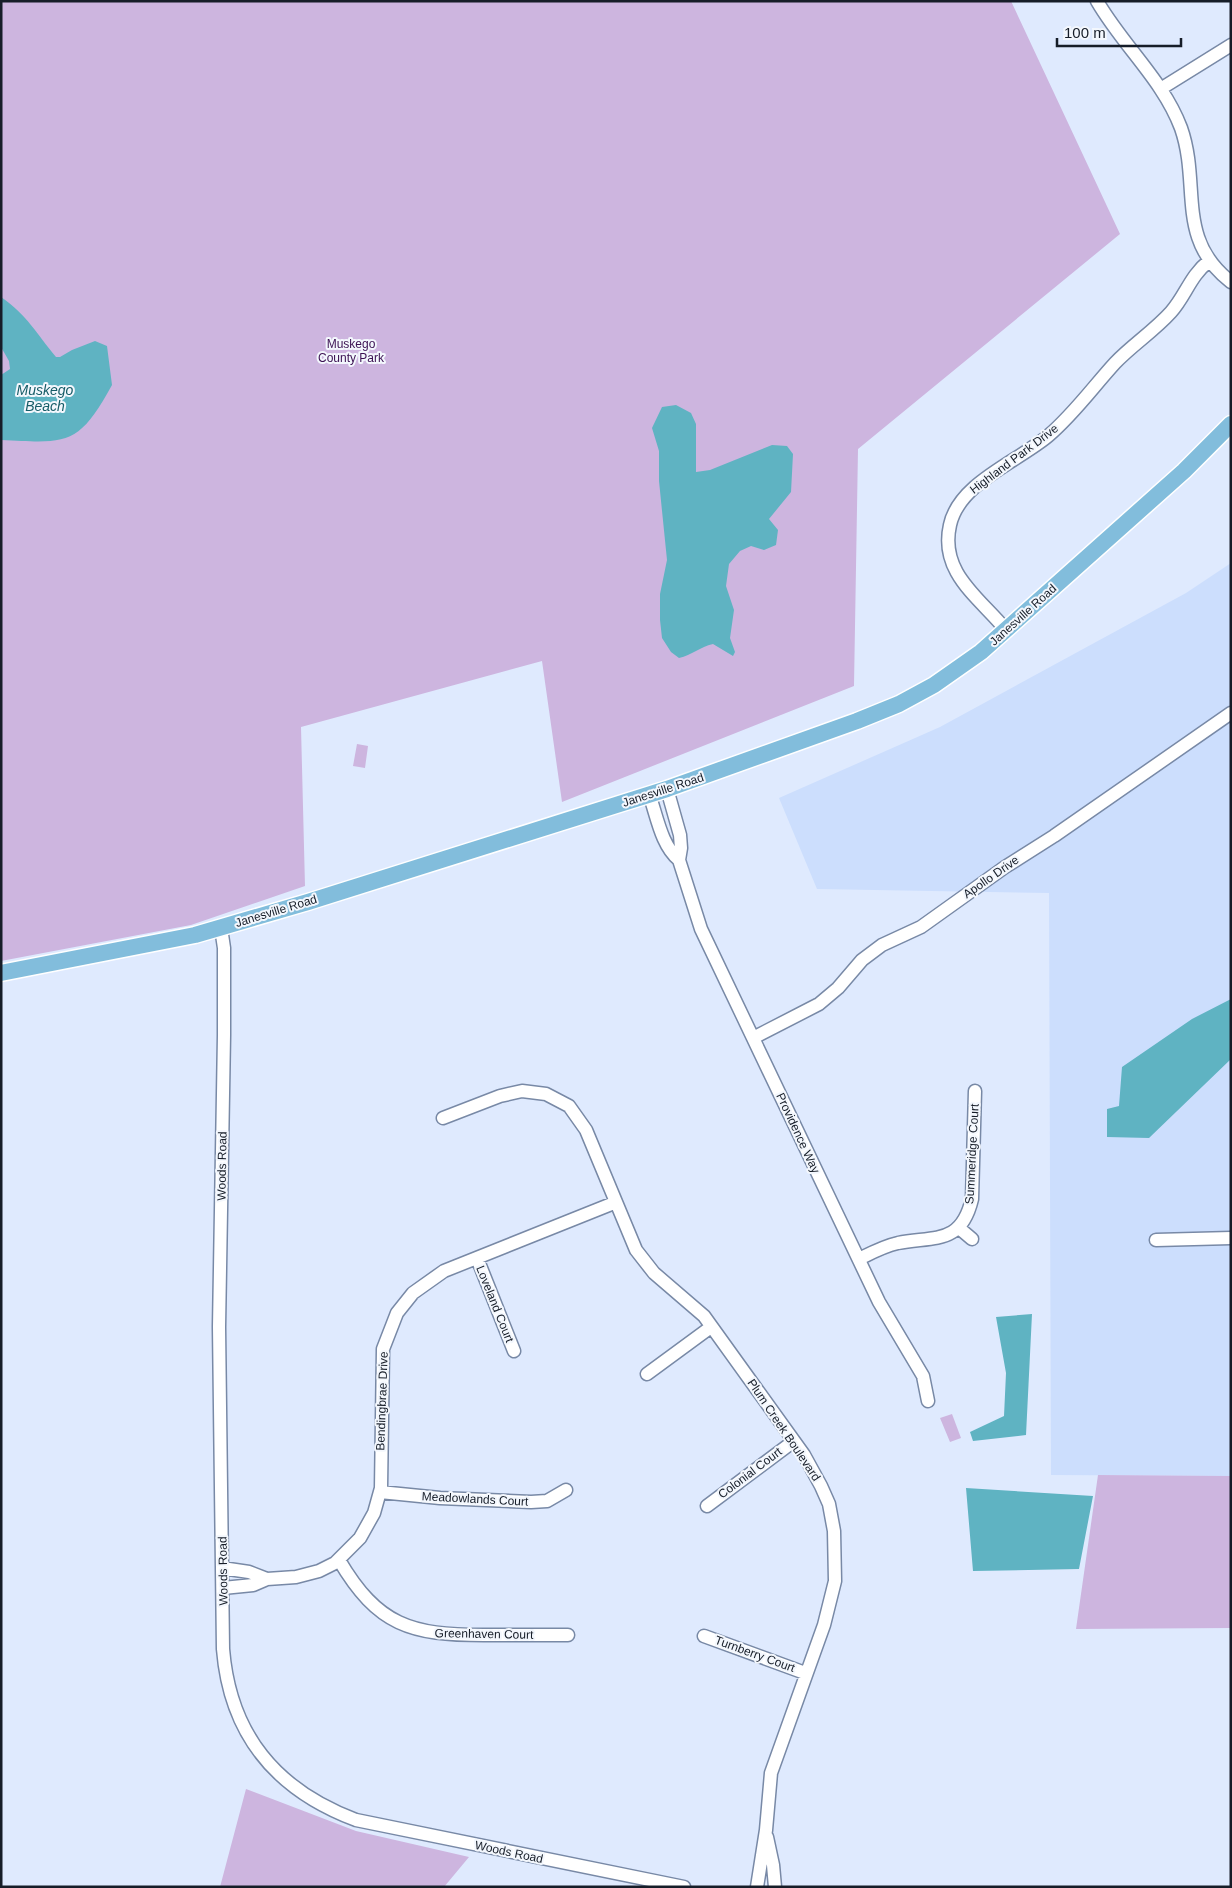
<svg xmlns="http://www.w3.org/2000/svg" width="1232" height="1888" font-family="Arial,sans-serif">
<rect width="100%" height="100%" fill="#dfeafe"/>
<path fill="#ccdefd" d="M1231 563V1476L1051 1475 1049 893 817 889 779 798 940 727 1186 593Z"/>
<path fill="#cdb5df" d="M1 1H1011L1120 234 858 449 854 686 562 802 542 661 301 727 305 886 191 925 1 961Z
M357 744 368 746 365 768 353 766Z
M952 1414 961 1438 950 1442 940 1418Z
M1098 1475 1231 1476V1628L1076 1629Z
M246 1789 356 1831 469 1857 444 1887H220Z"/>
<path fill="#5fb3c2" d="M1 297C28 316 36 333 56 357H60L72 350 95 341 107 346 112 385C78 447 67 443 1 440V375L10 369 9 361 1 347Z
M676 405 691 413 696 424V472L710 470 772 445 787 446 793 454 791 492 769 519 778 530 776 545 764 550 751 546 740 551 729 564 726 586 734 610 730 638 735 652 733 656 713 644C700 647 692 655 679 658L671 652 662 638 660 620V594L667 560 659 481V451L652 428 662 407Z
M1231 999V1059L1149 1138 1107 1137V1109L1119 1106 1122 1067 1192 1019Z
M1032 1314 1026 1435 973 1441 970 1432 1004 1416 1006 1373 996 1317Z
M966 1488 1093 1496 1079 1569 973 1571Z"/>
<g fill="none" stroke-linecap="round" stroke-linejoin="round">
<g stroke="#7889a6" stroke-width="15">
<path id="minor" d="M1097 1C1123 46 1163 80 1181 128 1201 185 1175 239 1231 282
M1162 88 1231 45
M1006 630C980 598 939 573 950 525 959 483 1017 462 1048 436 1074 414 1093 387 1115 363 1132 345 1154 331 1171 312 1186 295 1190 276 1209 261
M667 789 680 835 681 848 679 860 701 929 879 1302 923 1376 928 1401
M649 794C657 816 661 845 679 860
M221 928 224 948V1035L219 1327 223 1649C230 1735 276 1790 356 1820L684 1887
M753 1038 819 1004 838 988 862 960 882 945 921 927 1005 867 1054 836 1231 713
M443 1118 500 1096 522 1091 546 1094 569 1106 586 1130 636 1250 654 1273 704 1316 804 1455 821 1486 829 1504 834 1531 835 1581 824 1625 771 1773 766 1830 757 1887
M959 1228 972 1239
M1156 1240 1231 1238
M477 1258 514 1351
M859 1259C871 1253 884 1246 898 1243 935 1236 961 1245 972 1199L975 1091
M647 1374 711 1327
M380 1492 440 1498 531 1502 547 1501 566 1490
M707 1506 794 1441
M339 1560C378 1626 411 1635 484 1635 512 1635 540 1635 568 1635
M222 1568 249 1572 267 1579
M223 1588 253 1585 267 1579 296 1577 319 1571 335 1563 360 1538 374 1513 381 1488 383 1349 397 1313 413 1293 444 1271 614 1203
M704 1636 805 1673
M767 1837 773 1865 775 1887"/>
</g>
<g stroke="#fff" stroke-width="19">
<path id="major" d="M1 973 195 935 308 902 667 789 857 721 899 704 934 685 981 652 1184 471 1231 424"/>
</g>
<use href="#minor" stroke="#fff" stroke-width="12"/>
<use href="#major" stroke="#82bddc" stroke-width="16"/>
</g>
<g text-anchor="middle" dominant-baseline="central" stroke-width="4" stroke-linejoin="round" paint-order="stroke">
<g font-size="12" fill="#3b1152" stroke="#f3f7fd">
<text x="351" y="344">Muskego<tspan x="351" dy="14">County Park</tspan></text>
</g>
<g font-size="12" fill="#161d28" stroke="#f3f7fd">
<text transform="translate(1014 459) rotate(-37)">Highland Park Drive</text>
<text transform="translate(1023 615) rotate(-42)">Janesville Road</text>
<text transform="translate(663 790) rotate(-18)">Janesville Road</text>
<text transform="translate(991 877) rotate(-35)">Apollo Drive</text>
<text transform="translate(276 911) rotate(-17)">Janesville Road</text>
<text transform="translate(798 1133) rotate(65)">Providence Way</text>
<text transform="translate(972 1154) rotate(-87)">Summeridge Court</text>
<text transform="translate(222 1166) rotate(-89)">Woods Road</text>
<text transform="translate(495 1304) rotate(68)">Loveland Court</text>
<text transform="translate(382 1401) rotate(-88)">Bendingbrae Drive</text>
<text transform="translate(784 1430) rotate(56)">Plum Creek Boulevard</text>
<text transform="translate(750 1473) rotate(-37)">Colonial Court</text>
<text transform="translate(475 1499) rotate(3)">Meadowlands Court</text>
<text transform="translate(223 1571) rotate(-91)">Woods Road</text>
<text transform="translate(484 1634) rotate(1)">Greenhaven Court</text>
<text transform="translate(755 1654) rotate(20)">Turnberry Court</text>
<text transform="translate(509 1852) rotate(12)">Woods Road</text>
</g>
<g font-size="14" font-style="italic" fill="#165c67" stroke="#f3f7fd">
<text x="45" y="390">Muskego<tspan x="45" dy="16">Beach</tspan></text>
</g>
</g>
<rect width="1232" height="1888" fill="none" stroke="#161d28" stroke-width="5"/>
<path d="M1057 38v8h124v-8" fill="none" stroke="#161d28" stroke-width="2.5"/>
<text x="1064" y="38" font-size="15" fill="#161d28" stroke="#f3f7fd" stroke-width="4" paint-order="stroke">100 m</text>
</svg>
